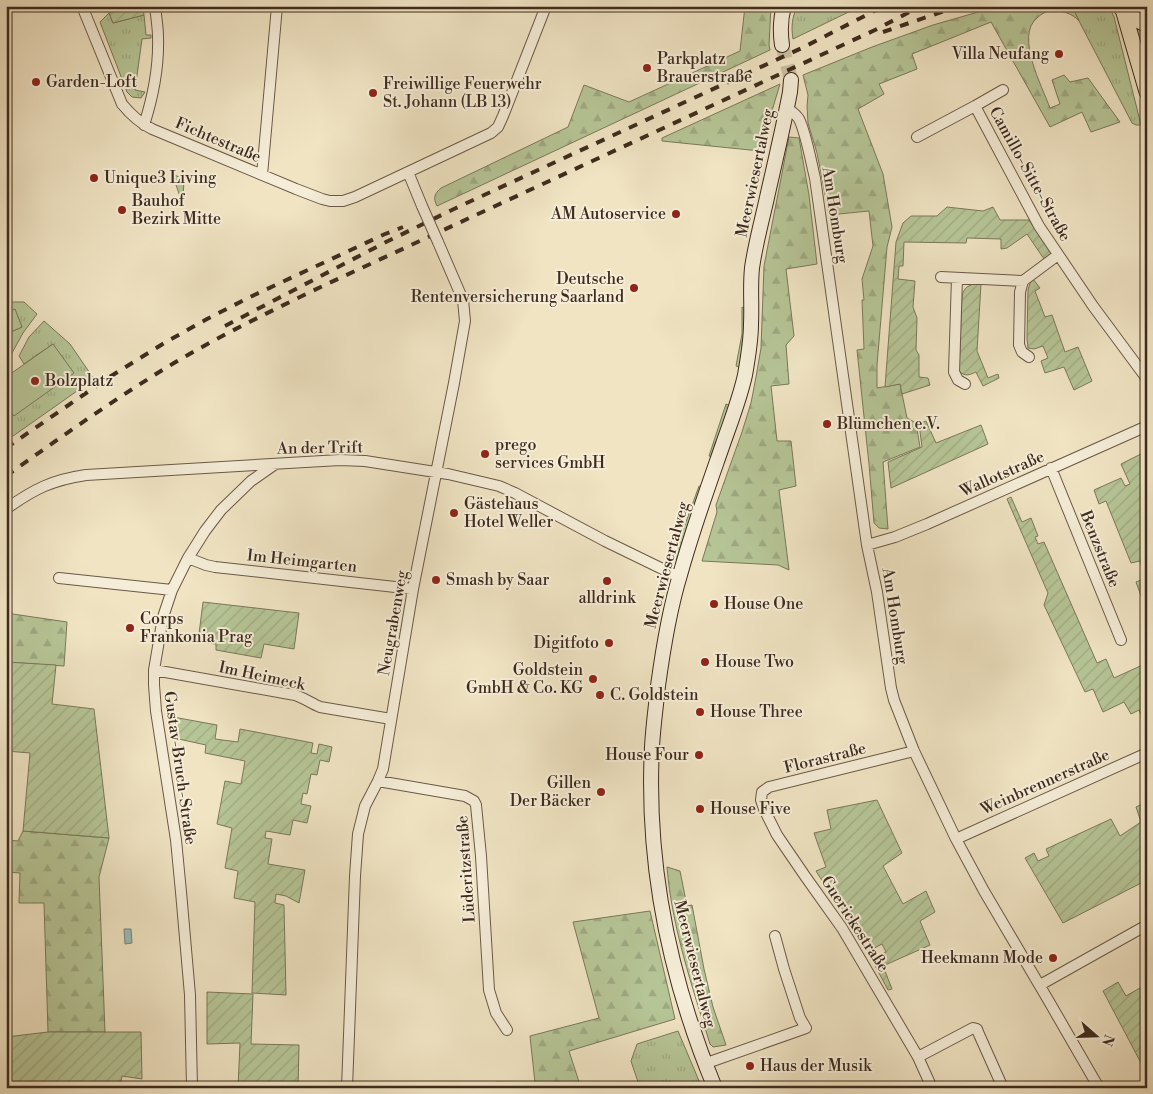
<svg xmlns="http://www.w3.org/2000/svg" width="1153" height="1094" font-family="'Libre Bodoni',serif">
<defs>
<pattern id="grass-tufts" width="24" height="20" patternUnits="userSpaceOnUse" patternTransform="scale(1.25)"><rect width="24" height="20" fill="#b6c596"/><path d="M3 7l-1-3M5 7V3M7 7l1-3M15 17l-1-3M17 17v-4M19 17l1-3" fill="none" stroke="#9ea981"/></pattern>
<pattern id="forest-firs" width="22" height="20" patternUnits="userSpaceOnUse" patternTransform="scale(1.25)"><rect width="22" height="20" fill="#b6c596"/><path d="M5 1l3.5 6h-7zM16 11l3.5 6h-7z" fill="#9ea981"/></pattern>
<pattern id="garden-furrows" width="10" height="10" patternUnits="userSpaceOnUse" patternTransform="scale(1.25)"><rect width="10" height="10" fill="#b6c596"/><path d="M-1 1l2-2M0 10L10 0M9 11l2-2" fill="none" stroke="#9ea981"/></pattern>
</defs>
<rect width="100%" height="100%" fill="#f0e4c3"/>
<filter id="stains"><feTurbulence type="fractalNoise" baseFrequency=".004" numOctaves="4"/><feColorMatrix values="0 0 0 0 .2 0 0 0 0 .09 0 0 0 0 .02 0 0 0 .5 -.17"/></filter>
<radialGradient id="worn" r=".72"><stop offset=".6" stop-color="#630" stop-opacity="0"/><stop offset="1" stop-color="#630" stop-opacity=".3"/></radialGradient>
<path fill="url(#grass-tufts)" stroke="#7a785a" d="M797 6H861L793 39C791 26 792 19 797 6Z
M1072 6H1109L1114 17 1141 125H1136L1132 123 1079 21Z
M109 13 113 23 144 15 146 35H151V38L142 39 135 90 145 92 141 98 132 97 127 92 100 22Z
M1130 22 1147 33V56H1141Z
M172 174 184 179 183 199H181Z
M6 302H24L37 314 23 333 12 353 6 360V334L22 327 15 310 6 313Z
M742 307 744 308C745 328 744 348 739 367L736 366 742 334Z
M44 321 70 344 94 379 6 441V406L14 416 53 344 24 364 19 356 29 337Z
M726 404 729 405 712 457 709 456Z
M699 486H702L676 560 673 558Z
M678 1031 702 1088H640L631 1061 637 1044Z"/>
<path fill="url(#forest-firs)" stroke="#7a785a" d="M745 6H771L769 45 770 50 437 206C433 198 434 194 441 188L568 127 584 85 629 102 740 51Z
M999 6H1072L1079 21C1072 13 1061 10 1050 11 1045 12 1041 14 1037 18 1015 36 1042 86 1050 108L1060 104 1052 80 1064 75 1070 82 1088 78 1120 122 1091 132 1082 112 1050 127 991 22 912 54 917 69 879 84 884 94 858 109 883 174 892 227 887 247 877 365V388L900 384 907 418 916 423 920 447 883 462 888 529 879 528 874 523 869 464 857 350 864 349 862 300H864L862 279 873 246 869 211 829 215 817 153 808 123 807 106 808 95 803 75 872 47 933 25Z
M780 84 760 151 662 141V138Z
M789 137 799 138 809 195 817 264 786 269 794 336 786 345 789 384 771 386 777 441H791L796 486 779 490 789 570 778 565 702 561 717 512 716 505 742 432 751 403 756 377 761 348 764 266Z
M6 613 67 622 64 666 6 662Z
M23 831 109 838 99 877 105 1032H48L44 903H19L20 873 6 872V840L18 841Z
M667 867 680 871 687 906 692 905 704 969 713 1007 726 1045 713 1047 710 1044C692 986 672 928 667 867Z
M650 911 675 1019 569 1051 581 1088H505L496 1082 535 1083 530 1036 599 1018 573 922Z"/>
<path fill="url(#garden-furrows)" stroke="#7a785a" d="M119 6H143L144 15 113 23 109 13 120 9Z
M947 207 983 211 993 207 1000 220H1029L1052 254 1044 259 1027 234 1007 248 1001 249V239L967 238 966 243 904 242 903 266H899L898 279 915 281 913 307 917 318 916 350 919 355V377L928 378 930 385 902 394 900 384 885 387 896 242 903 223 911 216H937Z
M1033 279 1040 288 1035 291 1045 317 1052 315 1065 352 1078 347 1092 381 1074 390 1064 367 1045 373 1041 361 1048 358 1043 346 1034 349 1028 348 1027 339 1028 290 1030 283Z
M974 284H981L977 351 988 378 998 374 999 378 983 386 976 372C969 375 965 377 959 371L962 297C963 290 966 286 974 284Z
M926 421 936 443 981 425 988 444 891 488 888 462 922 447 919 424Z
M1141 454 1147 474V500L1144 501 1147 515V612L1136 582 1146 578 1140 561 1131 563 1106 501 1099 504 1094 490 1121 478 1125 486 1130 484 1121 464Z
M1011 497 1022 522 1031 518 1038 536 1035 537 1038 544 1044 542 1097 663 1106 659 1114 678 1147 663V717L1143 719 1139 710 1131 714 1124 702 1103 712 1093 689 1085 692 1044 605 1048 593 1007 499Z
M203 602 299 613 294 649 264 644 261 658 216 650V644L198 642Z
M6 662 56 665 52 704 94 709 109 838 23 831 30 753 6 751Z
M173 717 217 725 215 739 238 742 240 729 313 743 311 753 317 754 319 744 332 747 329 762 320 760 317 775 311 774 307 794 303 793 301 804 311 806 307 823 293 820 290 835 266 831 265 838 272 839 268 864 305 870 299 903 286 896 276 894 275 903 284 905 286 995 252 993 255 902 234 898 238 871 225 868 232 828 217 824 225 781 241 784 245 761 205 753 206 745 174 738Z
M877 800 902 853 883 866 903 904 926 891 935 912 920 921 930 945 883 966 892 989 888 990 872 960 886 952 882 944 867 952 816 871 826 867 814 833 831 829 827 810Z
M1147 802V880L1063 923 1025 858 1034 853 1038 861 1049 856 1046 849 1111 819 1120 836 1141 822 1136 807Z
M1118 982 1126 996 1147 984V1060L1141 1063 1103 991Z
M207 992 253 994 251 1044 299 1045 298 1088H238L240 1043 207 1044Z
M48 1032H141L142 1079 122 1076 120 1088H6V1037Z"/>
<path fill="#b6c596" stroke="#7a785a" d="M15 309 22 327 6 334V313Z
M53 344 74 373 14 416 6 406V377Z"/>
<path fill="#9bbeb9" stroke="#76837b" d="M124 929H131L132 943 125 944Z"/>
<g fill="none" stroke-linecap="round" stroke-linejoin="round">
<path stroke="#ccbfa2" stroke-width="14" stroke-dasharray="14 7" stroke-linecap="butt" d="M782 45 791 80"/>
<g stroke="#6a5947" stroke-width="12">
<path id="minor" d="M82 6 122 104C131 115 140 123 152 129L296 189 322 199 330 201H343L355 197 491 133 498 127 503 116 546 6
M975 106 1039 226 1093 306 1147 379
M787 108C791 111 796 114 799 119 806 133 811 162 815 178L867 545 877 592 891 688 894 700 914 751 956 839 984 891 1047 998 1099 1088
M144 125C153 97 159 67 158 37 158 27 156 16 155 6
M917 137 975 106 1003 90
M408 172 422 206
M262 175 277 6
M941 277 1023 281 1058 255
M957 278 954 372 958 380 965 384
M1023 281 1020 292 1019 345 1022 352 1029 357
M1051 468 1121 640
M6 509C34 489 52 480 86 475L340 460 365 461 448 474 499 486 515 493 605 541 679 577
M867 545 895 537 927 524 1147 426
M188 558 206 565 215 567 413 589
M59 578 172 590
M154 670 295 695C304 698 311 703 320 707L391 719
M914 751 769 787 762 792 761 800 764 809 777 835 805 876 842 928 918 1057 932 1088
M378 781 465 796 474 801 476 805 481 856 489 990 496 1013 507 1030
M956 839 1147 753
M1040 985 1147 925
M918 1057 973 1028 977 1029 978 1032 1003 1088
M704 1064 806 1028 800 1018 784 969 775 936
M192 1088 190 995 181 892 176 840 156 711 154 685V670L163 617 172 590 188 558 205 531 221 510 251 481 274 465
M347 1088 355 876 358 834 365 806 378 781 383 769 413 589 454 383 465 321 463 300 438 242"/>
</g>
<g stroke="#3e2b1e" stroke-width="16">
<path id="secondary" d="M782 45C780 31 780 20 784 6
M715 1088C670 980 646 864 652 747 653 727 656 706 658 686 663 649 669 611 680 575 692 531 708 487 723 444 731 421 740 398 745 375 748 358 751 341 751 324 752 305 750 287 752 268 755 246 761 224 766 202 774 166 783 129 790 92L791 80"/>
</g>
<g stroke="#3e2b1e" stroke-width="17">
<path id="primary" d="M1122 6 1147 92
M1122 9 1134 18 1147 25"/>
</g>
<use href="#minor" stroke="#f5edd8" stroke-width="10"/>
<use href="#secondary" stroke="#f5edd8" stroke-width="14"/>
<use href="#primary" stroke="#f0e4c3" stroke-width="15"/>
<path stroke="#3e2b1e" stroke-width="4" stroke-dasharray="9 9" stroke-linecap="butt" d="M883 32 959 6
M225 326 386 242 456 208 804 47 884 6
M6 448 108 378 166 342 207 319 250 297 385 234 403 227
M6 476C61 437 116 398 174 363 223 334 275 309 327 284L875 30 921 6"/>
<g stroke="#6a5947" stroke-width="12" stroke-linecap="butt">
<path id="minor-bridge" d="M422 206 438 242"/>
</g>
<use href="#minor-bridge" stroke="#f5edd8" stroke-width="10"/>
</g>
<g fill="#8f2418" stroke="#f5edd8" stroke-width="2">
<circle cx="1059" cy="54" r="5"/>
<circle cx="647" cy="68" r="5"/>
<circle cx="36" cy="82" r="5"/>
<circle cx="373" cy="93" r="5"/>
<circle cx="94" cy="178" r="5"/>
<circle cx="122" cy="210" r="5"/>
<circle cx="676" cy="214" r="5"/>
<circle cx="634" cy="288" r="5"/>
<circle cx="35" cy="381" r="5"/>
<circle cx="827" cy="424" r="5"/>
<circle cx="485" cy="454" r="5"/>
<circle cx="454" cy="513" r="5"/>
<circle cx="436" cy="580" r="5"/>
<circle cx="607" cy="581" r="5"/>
<circle cx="714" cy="604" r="5"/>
<circle cx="130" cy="628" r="5"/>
<circle cx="609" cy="643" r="5"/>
<circle cx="705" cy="662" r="5"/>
<circle cx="593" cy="679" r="5"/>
<circle cx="600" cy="695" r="5"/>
<circle cx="700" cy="712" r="5"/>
<circle cx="699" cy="755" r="5"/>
<circle cx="601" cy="792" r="5"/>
<circle cx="700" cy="809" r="5"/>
<circle cx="1053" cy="958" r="5"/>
<circle cx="750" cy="1066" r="5"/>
</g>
<g text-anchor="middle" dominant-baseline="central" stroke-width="4" stroke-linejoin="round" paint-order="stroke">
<g font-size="16" fill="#3e2b1e" stroke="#f5edd8" text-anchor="start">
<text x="1049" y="54" text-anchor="end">Villa Neufang</text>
<text x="657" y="59">Parkplatz<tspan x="657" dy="18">Brauerstraße</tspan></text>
<text x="46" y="82">Garden-Loft</text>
<text x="383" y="84">Freiwillige Feuerwehr<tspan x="383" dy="18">St. Johann (LB 13)</tspan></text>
<text x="104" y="178">Unique3 Living</text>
<text x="132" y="201">Bauhof<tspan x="132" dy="18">Bezirk Mitte</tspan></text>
<text x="666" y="214" text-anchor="end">AM Autoservice</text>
<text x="624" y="279" text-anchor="end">Deutsche<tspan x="624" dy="18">Rentenversicherung Saarland</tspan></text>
<text x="45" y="381">Bolzplatz</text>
<text x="837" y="424">Blümchen e.V.</text>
<text x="495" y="445">prego<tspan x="495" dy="18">services GmbH</tspan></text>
<text x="464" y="504">Gästehaus<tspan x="464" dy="18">Hotel Weller</tspan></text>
<text x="446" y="580">Smash by Saar</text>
<text x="607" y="598" text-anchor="middle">alldrink</text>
<text x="724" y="604">House One</text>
<text x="140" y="619">Corps<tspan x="140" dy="18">Frankonia Prag</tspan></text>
<text x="599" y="643" text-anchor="end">Digitfoto</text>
<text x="715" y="662">House Two</text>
<text x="583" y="670" text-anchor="end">Goldstein<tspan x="583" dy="18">GmbH &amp; Co. KG</tspan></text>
<text x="610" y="695">C. Goldstein</text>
<text x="710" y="712">House Three</text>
<text x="689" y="755" text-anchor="end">House Four</text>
<text x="591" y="783" text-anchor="end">Gillen<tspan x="591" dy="18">Der Bäcker</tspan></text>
<text x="710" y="809">House Five</text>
<text x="1043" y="958" text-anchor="end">Heekmann Mode</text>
<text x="760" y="1066">Haus der Musik</text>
</g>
<g font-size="16" fill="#3e2b1e" stroke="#f5edd8">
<text transform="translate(218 140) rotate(23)">Fichtestraße</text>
<text transform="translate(755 173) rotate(-78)">Meerwiesertalweg</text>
<text transform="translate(1030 174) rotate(61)">Camillo-Sitte-Straße</text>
<text transform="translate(835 215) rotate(81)">Am Homburg</text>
<text transform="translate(320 448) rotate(-1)">An der Trift</text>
<text transform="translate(1002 474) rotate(-24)">Wallotstraße</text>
<text transform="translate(1100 549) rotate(68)">Benzstraße</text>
<text transform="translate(302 561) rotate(6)">Im Heimgarten</text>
<text transform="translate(667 565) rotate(-75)">Meerwiesertalweg</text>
<text transform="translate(895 616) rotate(81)">Am Homburg</text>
<text transform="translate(393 623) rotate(-80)">Neugrabenweg</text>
<text transform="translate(262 676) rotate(12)">Im Heimeck</text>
<text transform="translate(825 758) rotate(-14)">Florastraße</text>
<text transform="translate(180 768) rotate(82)">Gustav-Bruch-Straße</text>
<text transform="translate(1045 782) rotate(-24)">Weinbrennerstraße</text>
<text transform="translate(466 869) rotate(-94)">Lüderitzstraße</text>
<text transform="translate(855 924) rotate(57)">Guerickestraße</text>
<text transform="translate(695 964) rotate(76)">Meerwiesertalweg</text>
</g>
</g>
<rect width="1153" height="1094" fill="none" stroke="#f0e4c3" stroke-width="25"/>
<rect x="8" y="8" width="1138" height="1079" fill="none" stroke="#3e2b1e" stroke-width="2.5"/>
<rect x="12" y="12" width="1128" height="1069" fill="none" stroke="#3e2b1e"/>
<g transform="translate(1096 1036) rotate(110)" stroke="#f5edd8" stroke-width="4" paint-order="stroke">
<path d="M0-4L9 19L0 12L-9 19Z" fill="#3e2b1e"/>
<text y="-8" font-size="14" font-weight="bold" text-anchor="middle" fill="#3e2b1e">N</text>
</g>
<rect width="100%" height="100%" filter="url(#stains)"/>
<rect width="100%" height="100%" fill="url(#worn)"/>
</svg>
